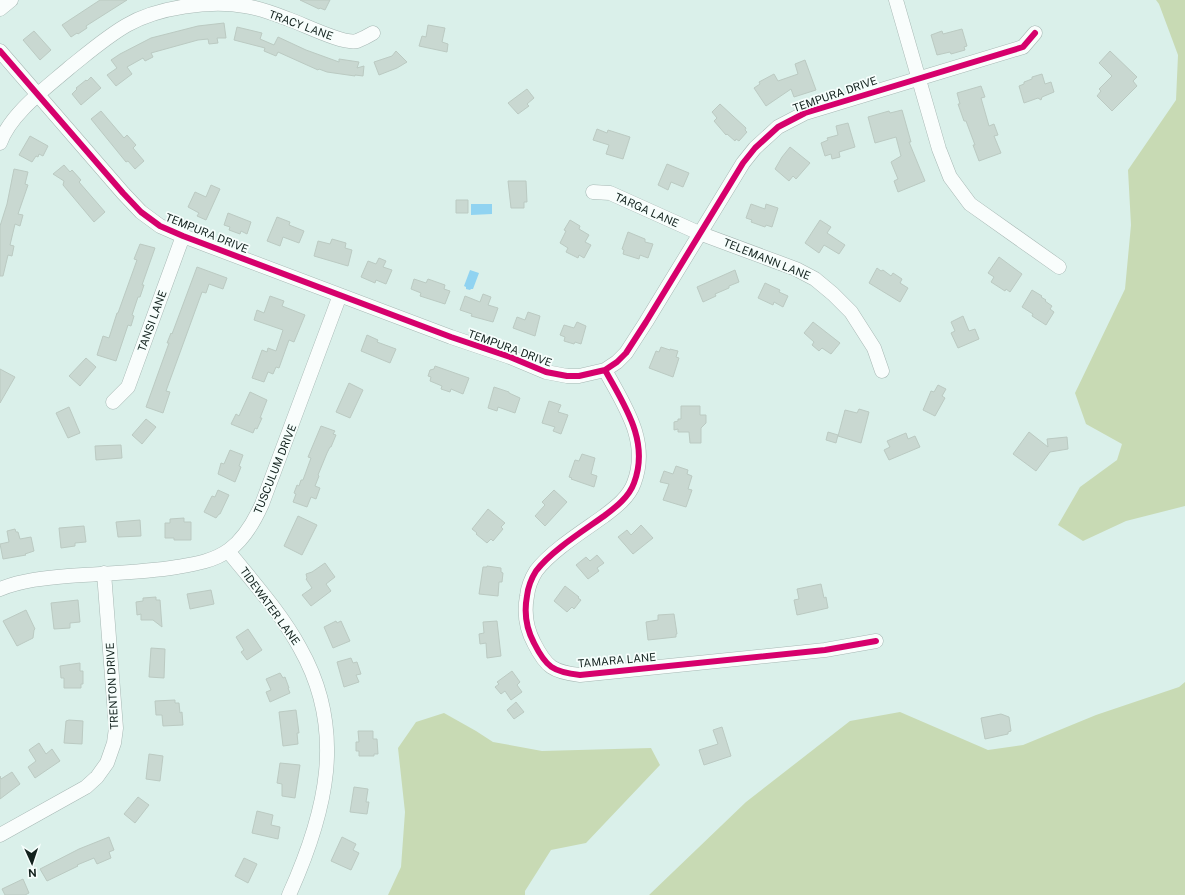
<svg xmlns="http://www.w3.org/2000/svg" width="1185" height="895" font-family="'Public Sans',sans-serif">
<rect width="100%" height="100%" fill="#daf0ea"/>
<path fill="#c8dab4" d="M1156 0H1185V506L1126 521 1083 541 1058 525 1080 487 1117 460 1122 444 1086 424 1075 393 1125 289 1131 225 1128 170 1176 100 1178 55 1159 4Z
M1185 682V895H649L746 802 850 721 900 712 988 750 1023 745 1096 715 1179 687Z
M444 713 476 731 493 742 542 751 651 748 660 765 586 843 551 850 525 891V895H388L401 867 405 812 398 748 416 722Z"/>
<path fill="#90d3f1" d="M471 204H492V214L471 215Z
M470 270 479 273 473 289H471L470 290 466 289V287L464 286Z"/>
<path fill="#c9d8d1" stroke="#bbcac2" d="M100 0H127L86 26 87 28 78 34 77 33 71 37 62 25Z
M300 0H330L325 10 320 8 319 9Z
M224 23 226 38H217L218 43 209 44 208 39 198 40 151 53 153 57 145 61 143 58 127 67 132 74 116 86 107 75 117 68 111 60 120 54 151 38 198 26Z
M428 25 445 28 442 42 448 44 447 52 419 46 422 36 426 37Z
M237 27 262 33 260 39 274 45 278 37 306 50 339 62V59L359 62 357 68 364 66 363 76 355 75V76L327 72 319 69 318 70 278 52 276 56 264 51 265 48 234 40Z
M962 29 967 46 964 47 965 50 951 54 950 52 937 55 931 35 942 31 943 34Z
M34 31 51 50 40 60 23 40Z
M396 51 407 62 397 68 379 75 374 62 392 56Z
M1110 51 1137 77 1133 81 1137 86 1112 111 1097 96 1101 91 1099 89 1112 76 1099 63Z
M805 60 816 90 794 97 791 89 766 106 754 88 760 84 759 82 774 74 778 81 798 74 795 64Z
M1042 74 1045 84 1051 82 1054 92 1042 97 1041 100 1038 98 1024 103 1019 86 1024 84V82L1032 79V77Z
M91 77 101 88 81 105 72 94 77 89 76 88 86 80 87 81Z
M981 86 985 97 981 98 989 126 994 124 998 135 994 136 1001 153 979 161 973 145H975L966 121H964L958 104H960L957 93Z
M527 89 534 98 527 104 529 106 518 114 508 103Z
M720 104 746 128 745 130 747 132 739 141 736 139 735 141 727 134 726 135 714 121 717 118 712 112Z
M902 110 911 142H909L925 181 898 192 894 181 898 179 891 162 901 156 896 137 875 143 868 117 889 111 890 113Z
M101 111 124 138 127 135 136 145 133 148 144 161 135 169 128 161 126 162 91 119Z
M848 123 855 147 839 152 840 157 832 159 831 154 825 156 821 143 828 140 827 138 838 135 836 126Z
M597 129 607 133 608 130 630 137 623 159 606 154 609 145 593 140Z
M30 136 48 146 43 156 39 154 38 157 36 156 32 162 19 155Z
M790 147 810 163 796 179 793 176 789 181 775 169 782 157Z
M667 164 689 173 683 187 671 182 668 190 658 185Z
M64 165 70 172 72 170 81 180 79 182 105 212 94 222 63 185 64 181 53 174Z
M14 169 28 172 25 184 28 185 18 214 23 215 20 226 15 224 10 245 14 246 12 256 8 255 3 276H0V226L7 204Z
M508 181H526L527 202H524V208H511Z
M211 185 220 189 206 220 197 216 199 213 188 207 195 192 206 197Z
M456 200H468V213H456Z
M751 204 765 209 766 204 778 208 772 227 766 225 765 227 751 222 752 220 746 218Z
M228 213 251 222 247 234 241 231 240 234 229 230 230 227 224 225Z
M277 217 290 222 289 225 304 231 299 243 283 237 280 246 267 241Z
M570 220 580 226 579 229 589 235 585 242 591 245 584 258 579 255 578 258 566 252 568 248 560 243 566 231 564 230Z
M820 220 831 227 827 233 845 245 839 254 824 245 819 253 805 243Z
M628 232 645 239V242L653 244 648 258 640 255 639 259 623 254 624 250 622 249Z
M332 239 346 243 345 248 352 250 348 266 314 256 318 241 330 244Z
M140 244 155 248 142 285H144L140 297H138L132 315 134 316 131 326 128 325 116 361 97 355 103 336 109 338 117 313H118L137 260 134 259Z
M999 257 1022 274 1010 292 1006 289 1005 291 991 282 994 277 988 273Z
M379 258 386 261 383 267 392 270 386 284 376 280 375 283 361 277 368 261 376 264Z
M197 267 227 278 223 289 209 284 206 293 202 292 166 391 170 392 163 413 146 407 169 343H167L171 333 172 334Z
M877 268 881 271 883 270 891 276 893 273 902 279 900 283 908 288 900 302 869 283Z
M735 270 739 282 729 286V288L715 294 716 296 703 302 697 287Z
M414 279 426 283 428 279 445 285 444 289 450 291 445 304 420 296 421 293 411 289Z
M765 283 780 290 779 292 788 296 783 307 774 302 773 305 758 298Z
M1032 290 1042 296 1041 297 1046 300 1045 301 1052 306 1050 309 1054 312 1046 325 1032 316 1033 314 1022 307Z
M483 294 491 297 488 305 498 308 493 322 471 316 472 314 460 310 465 296 480 302Z
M270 296 284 301 282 306 305 315 294 342 289 340 279 368 276 367 273 374 268 372 264 382 252 378 262 350 267 352 268 348 276 351 283 330 254 320 257 310 264 313Z
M528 312 540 316 535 336 513 328 517 317 525 320Z
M963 316 969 331 975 329 979 339 958 348 951 333 955 331 951 322Z
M577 322 586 326 581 344 575 342 574 344 564 341 565 337 560 335 564 325 574 328Z
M813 322 840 343 831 354 822 348 819 351 812 345 814 342 804 333Z
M367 335 378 340 377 342 396 349 390 363 361 351Z
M661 347 670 350V349L678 351 676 357 679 358 673 377 649 368 656 351 659 352Z
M86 358 96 367 80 386 69 376Z
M435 366 469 378 463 394 451 389 450 392 441 389 442 386 430 381 431 377 428 376 430 370 434 369Z
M0 369 15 377 0 403Z
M349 383 363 390 350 418 336 412Z
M938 385 946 389 942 396 945 398 935 416 923 410 931 391 934 392Z
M494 387 509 392V393L520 398 515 413 498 407 497 411 488 408Z
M250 392 267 400 260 418H262L257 429 255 428 253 433 231 424 236 414 239 416Z
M549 401 561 405 558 412 568 415 561 434 553 431 555 427 542 423Z
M681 406H700V415H706V423L701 428V443H690L689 432H678V429L674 430V422L678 421V419H681Z
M69 407 80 433 68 438 56 413Z
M859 409 869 412 861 443 838 436 845 410 857 413Z
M146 419 156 427 142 444 132 435Z
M321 426 335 431 333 434 336 435 331 447H330L327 453 318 475 319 476 315 486 320 488 316 499 311 497 307 507 293 502 296 494 294 493 297 485 299 486 301 480H303L311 458 308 457Z
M828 432 838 435 836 443 826 440Z
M1029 432 1048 447 1047 439 1067 437 1068 449 1050 452 1036 471 1013 454Z
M906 433 908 439 915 436 920 447 889 460 884 450 890 447 887 441Z
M121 445 122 458 96 460 95 446Z
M230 450 243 455 239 466 241 467 235 482 218 474 221 463 224 464Z
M582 454 595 458 591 474 597 476 594 487 571 479 572 478 569 477 575 460 579 461Z
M676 466 688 470 687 474 692 476 688 489 692 490 686 507 663 500 669 484 660 482 664 471 673 474Z
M218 490 229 495 220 514H219L216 518 204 512 212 496 215 497Z
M554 490 567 502 545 526 535 516 545 505 542 502Z
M488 509 505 523 501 527 503 529 493 541 491 539 487 543 476 534 477 533 472 529Z
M298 516 317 525 302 555 284 546Z
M184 518V522H191V540H174V538H165V523H170V519Z
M140 520 141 536 118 537 116 522Z
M641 525 653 538 633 554 618 537 627 530 631 535Z
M84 526 86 542 75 543V546L61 548 59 528Z
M15 529 16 532H18L20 539 31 537 34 551 25 554 26 555 3 559 0 544 9 542 7 531Z
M597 555 604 563 597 568 599 571 588 579 576 565 586 557 590 561Z
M325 563 335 577 326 584 331 591 311 606 302 595 312 588 306 579 307 578 306 574 312 572Z
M487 566 501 568V572L503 573 502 582H499L498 596 479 594 483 567H487Z
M821 584 824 598 826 597 828 608 797 615 794 600 799 599 797 589Z
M565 586 579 597 578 598 581 600 574 609 572 607 567 612 554 601Z
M211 590 214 604 190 609 187 594Z
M156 597V600H160L162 627 153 620H141V614L137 615 136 602 143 601V598Z
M78 600 80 622 70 623V628L54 629 51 603Z
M26 610 35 629 34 630 33 638 17 646 3 621Z
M674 614 677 634H676V637L648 640 646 622 658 620V615Z
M336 621 337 623 341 621 350 641 333 648 324 627Z
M497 621 501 656 487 658 486 643 480 644 479 634 484 633 483 622Z
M248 629 262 650 247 660 241 652 244 650 236 637Z
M151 648 165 649 164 678 149 677Z
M351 658 353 663 357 662 361 674 356 675 359 682 344 687 337 662Z
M80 663V671H83V684H81V688H64V678H61L60 666Z
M512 671 520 682 517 685 522 692 511 700 505 691 501 694 495 687 499 684 497 682Z
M280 673 283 678 285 677 289 688H288L290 693 270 702 266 692 271 690 266 679Z
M175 700V703H179L180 713 182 712 183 725 163 726 162 715H156L155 701Z
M516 702 524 712 514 719 507 710Z
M296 710 299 733H297L298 744 283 746 279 712Z
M1001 714 1009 717 1011 731 1008 732V734L985 739 981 718Z
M69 720 83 721 82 744 64 743 66 721Z
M722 727 731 756 704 765 699 750 718 744 713 730Z
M358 731H373V739H377L378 754H374V756H359V751H356V742H359Z
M39 743 46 754 52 749 60 761 35 778 28 767 36 761 29 750Z
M149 754 163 756 160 781 146 779Z
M280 763 300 765 295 798 282 796V784L277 783Z
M12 772 20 784 0 799V776L1 779Z
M354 787 368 789 366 802H369L367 814 350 812Z
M138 797 149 805 135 823 124 814Z
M257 811 273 815 271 825 280 827 278 839 252 833Z
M109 837 114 850 109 852 111 858 97 864 94 858 77 865 78 866 47 881 40 869 79 849Z
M342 837 356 844 353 850 359 853 351 870 331 861Z
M244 858 257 864 248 883 235 876Z
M23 879 29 893 25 895H5L2 889Z"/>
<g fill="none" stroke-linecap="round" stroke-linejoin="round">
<g stroke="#a7b8b4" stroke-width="15">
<path id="minor" d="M896 0 939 149 950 177 970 204 1059 267
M0 9 11 0
M0 51 123 193 141 212 160 226 183 236 451 337 510 357 546 372 567 376H579L605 370 617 362 626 353 646 322 743 163 755 148 778 127 805 113 1023 47 1035 33
M0 143C11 113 46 88 69 68 88 53 106 37 127 25 158 7 210 0 245 6 259 8 275 14 288 19 303 24 344 45 357 41 362 39 368 36 373 33
M593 192 610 193 699 233 796 269 815 279 833 294 851 312 874 348 882 371
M605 370C624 405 650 441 634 483 629 497 616 507 604 516 583 531 551 551 536 571 531 579 528 587 527 596 524 612 526 628 534 643 546 667 553 672 580 675L825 650 876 641
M113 402 128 387 183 236
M228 551C253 582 281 613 300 648 347 731 326 813 289 895
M0 589C22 580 45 578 68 576 104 573 141 573 177 567 195 564 214 561 229 550 244 539 254 522 262 504L340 295
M0 835 86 787 97 777 107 763 114 743 116 728 104 573"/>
</g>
<use href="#minor" stroke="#f9fdfc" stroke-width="14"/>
<g stroke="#f6fefc" stroke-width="8">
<path id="cycleway" d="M0 51 123 193 141 212 160 226 183 236 451 337 510 357 546 372 567 376H579L605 370 617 362 626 353 646 322 743 163 755 148 778 127 805 113 1023 47 1035 33
M605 370C624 405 650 441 634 483 629 497 616 507 604 516 583 531 551 551 536 571 531 579 528 587 527 596 524 612 526 628 534 643 546 667 553 672 580 675L825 650 876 641"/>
</g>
<use href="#cycleway" stroke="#d6006c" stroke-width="6"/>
</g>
<g text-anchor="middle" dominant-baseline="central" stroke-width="3.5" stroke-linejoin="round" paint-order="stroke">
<g font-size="11" fill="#13221e" stroke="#f6fefc">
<text transform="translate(301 25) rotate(20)">TRACY LANE</text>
<text transform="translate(835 94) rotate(-19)">TEMPURA DRIVE</text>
<text transform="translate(647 210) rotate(24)">TARGA LANE</text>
<text transform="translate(207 233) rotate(22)">TEMPURA DRIVE</text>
<text transform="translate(767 259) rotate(22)">TELEMANN LANE</text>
<text transform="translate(152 321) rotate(-70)">TANSI LANE</text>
<text transform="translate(510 348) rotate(20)">TEMPURA DRIVE</text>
<text transform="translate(275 469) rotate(-68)">TUSCULUM DRIVE</text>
<text transform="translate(270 606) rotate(54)">TIDEWATER LANE</text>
<text transform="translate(617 660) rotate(-5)">TAMARA LANE</text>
<text transform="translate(112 686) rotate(-93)">TRENTON DRIVE</text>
</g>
</g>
<g transform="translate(32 863) rotate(177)" stroke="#f6fefc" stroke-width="3" paint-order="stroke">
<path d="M0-3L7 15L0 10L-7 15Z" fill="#13221e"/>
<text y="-6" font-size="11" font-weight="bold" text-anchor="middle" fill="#13221e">N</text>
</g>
</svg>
